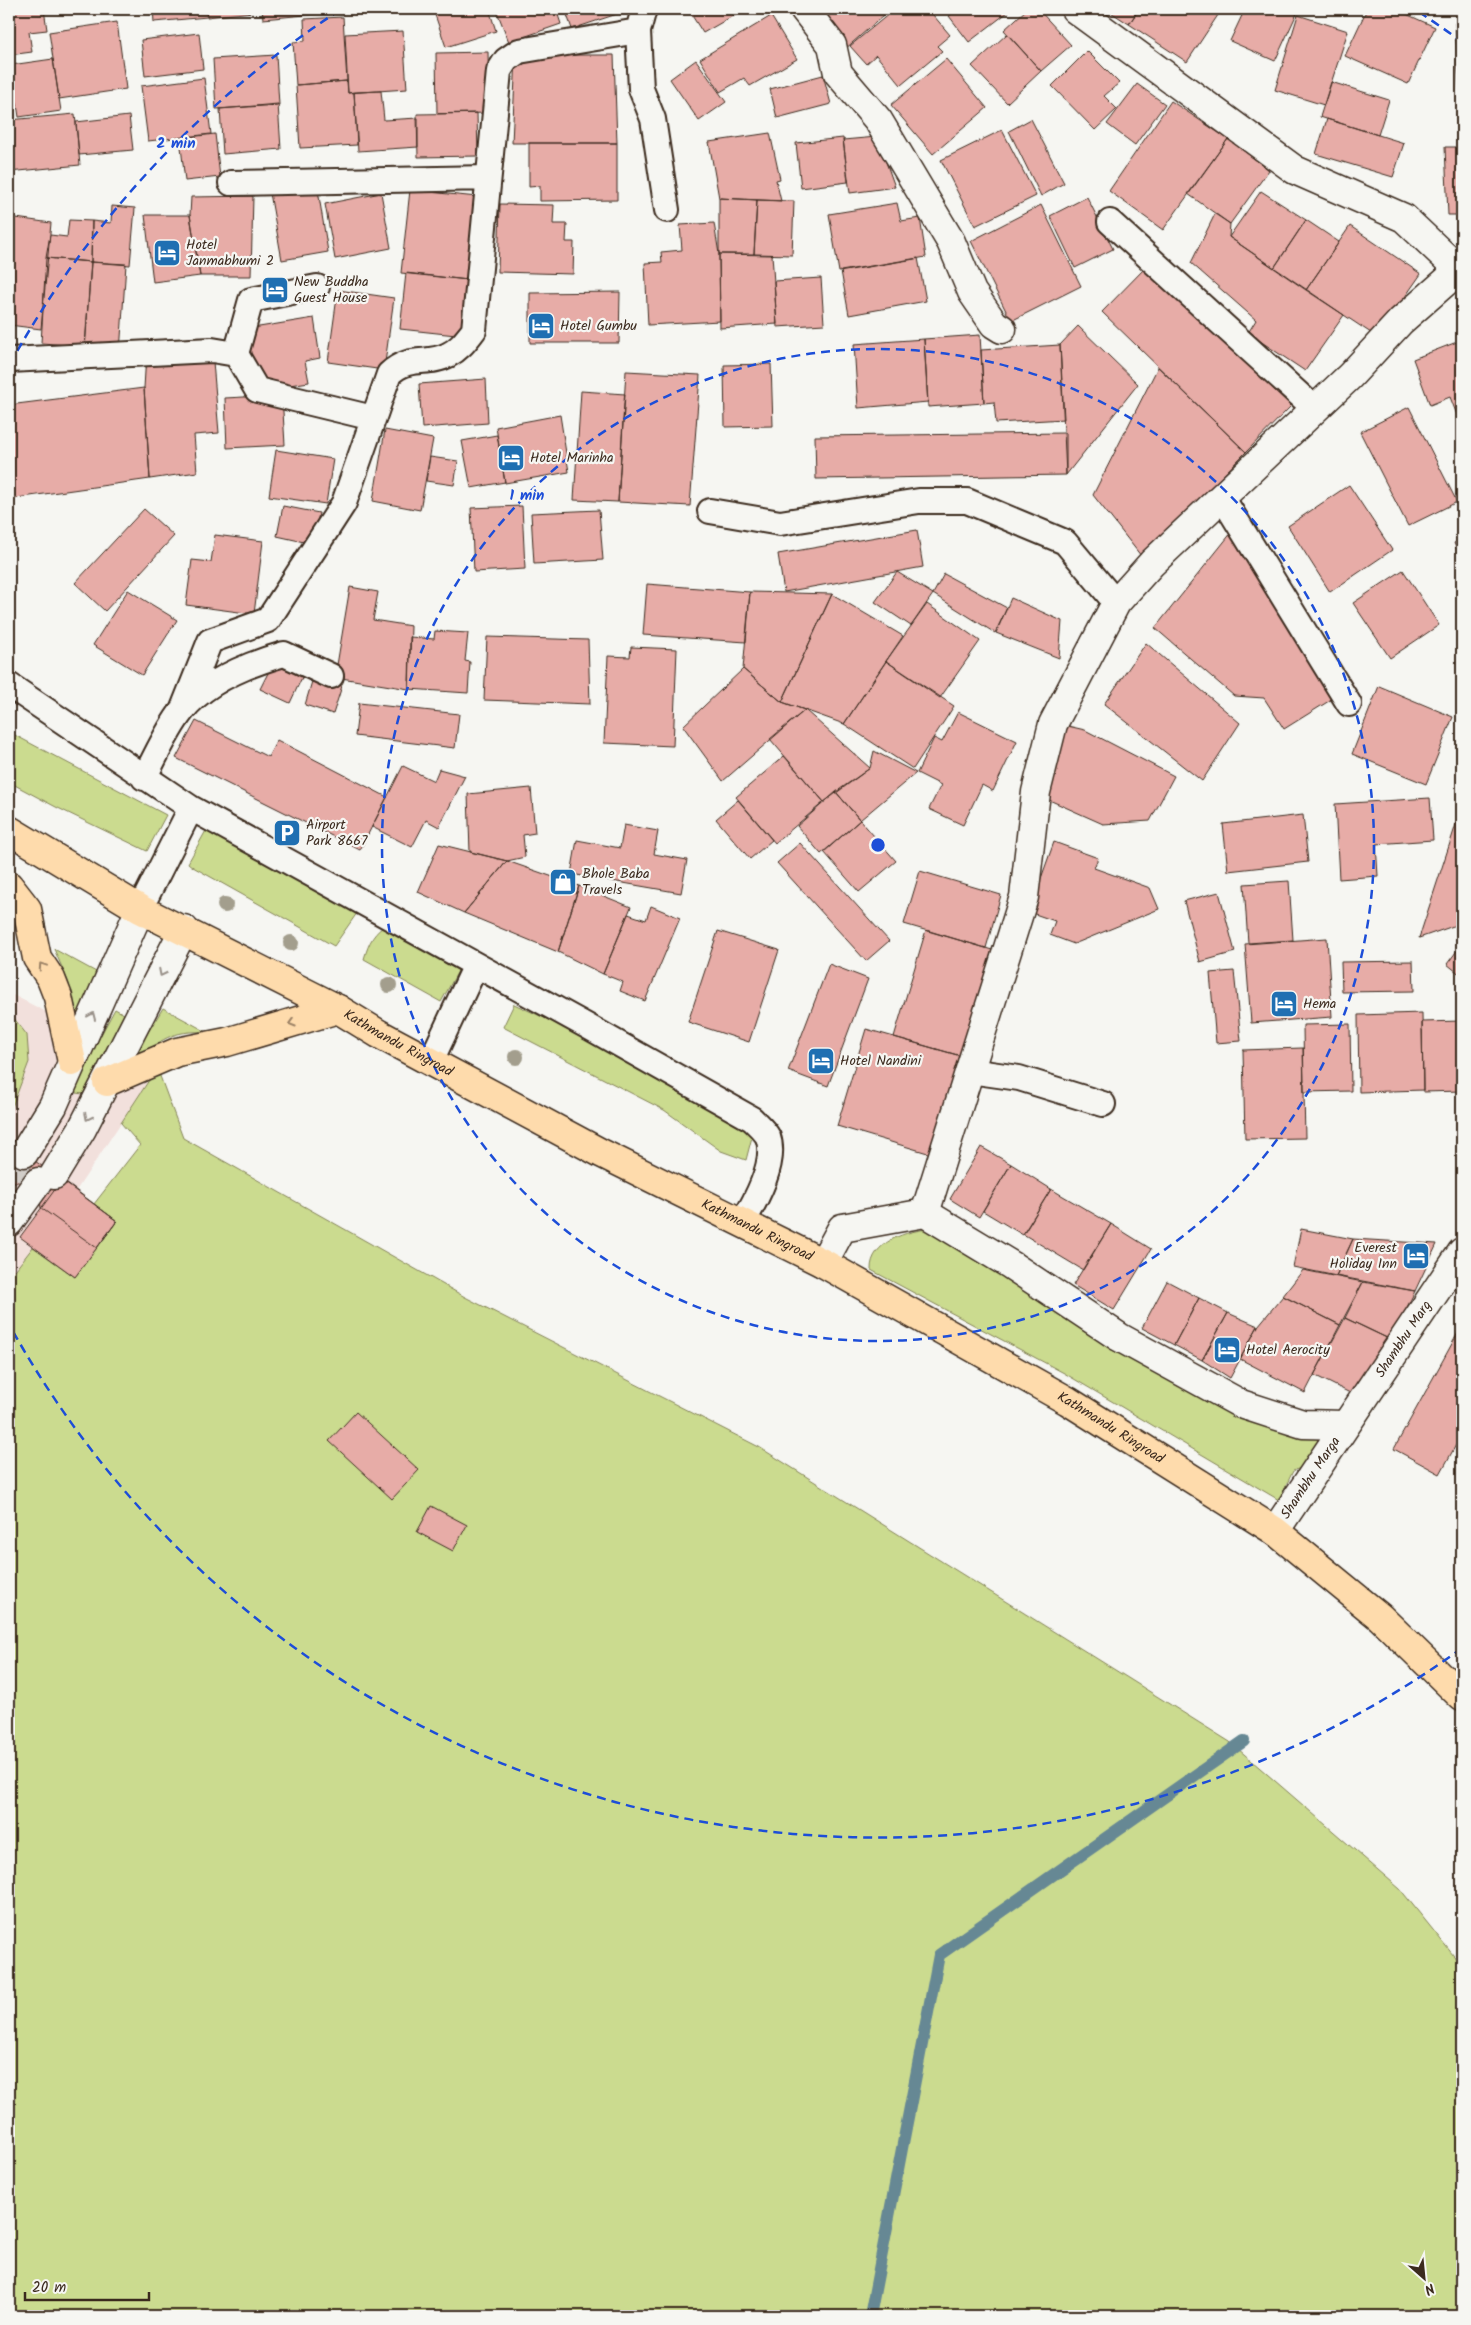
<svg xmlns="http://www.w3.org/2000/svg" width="1471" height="2325" font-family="Kalam,sans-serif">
<rect width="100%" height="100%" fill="#f6f6f2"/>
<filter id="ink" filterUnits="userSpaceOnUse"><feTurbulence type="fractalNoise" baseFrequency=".02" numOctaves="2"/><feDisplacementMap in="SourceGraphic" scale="10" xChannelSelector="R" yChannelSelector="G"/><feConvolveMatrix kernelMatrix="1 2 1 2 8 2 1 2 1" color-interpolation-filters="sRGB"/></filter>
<g filter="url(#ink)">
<path fill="#f2e0dc" d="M9 993 157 1068 62 1212 9 1278Z"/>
<path fill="#cbdb8f" stroke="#838256" d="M9 732 166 815 147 851 56 807 9 782Z
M213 818 364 903 334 946 193 867 188 863Z
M390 923 456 960 458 971 441 1002 364 959C369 942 374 931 390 923Z
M54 949 98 973 78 1016 68 981Z
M514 1004 646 1064 753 1133 746 1160 721 1151 664 1110 503 1027Z
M163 1008 207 1032C173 1030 158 1039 137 1063L131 1060Z
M115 1009 124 1014 83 1094 76 1093 72 1088Z
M9 1012 27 1035 29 1062 9 1115Z
M157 1068 183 1138 465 1297 759 1447 1230 1742 1400 1889 1462 1966V2316H9V1278L33 1247 75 1277 117 1221 94 1204 140 1145 121 1123Z
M931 1229 1145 1356 1337 1434 1308 1465 1293 1471 1279 1500 1064 1373 871 1270C870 1242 908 1230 931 1229Z"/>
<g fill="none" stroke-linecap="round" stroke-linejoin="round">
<path stroke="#668894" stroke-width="12" d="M870 2316 939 1955 1244 1741"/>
</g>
<path fill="#e7aca7" stroke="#3b2a1e" d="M9 9H44L47 30 29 32 32 52 9 55Z
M153 9H206L207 17 154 22Z
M206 9H253V12L207 17Z
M262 9H337V12L263 19Z
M433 9H489L496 31 446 47Z
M496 9H556L561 24 509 42Z
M565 9H625L626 11 572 29Z
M701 9H745L703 33 691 14Z
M809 9H891L844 50Z
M895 9H928L950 35 937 46 942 51 901 85 876 55 866 64 850 46Z
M958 9H1012L969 42 949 16Z
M1027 9H1038L1071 45 1041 71 1004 30Z
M1106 9H1139L1129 24Z
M1139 9H1222L1187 62 1129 24Z
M1245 9H1299L1275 61 1230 41Z
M1367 9H1395L1435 27 1408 84 1345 56Z
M1298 15 1348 31 1324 105 1275 90Z
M771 16 797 59 750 86 744 78 720 92 700 59Z
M343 17 347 81 296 85 293 42 305 41 304 19Z
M117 22 126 89 59 99 49 32Z
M1455 23H1462V99H1460Z
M403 31 407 89 348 93 345 34Z
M199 33 203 69 145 76 141 40Z
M1007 34 1041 71 1007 103 972 66Z
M1087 51 1119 83 1104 96 1117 109 1095 130 1052 86Z
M488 52 489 113 437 114 436 53Z
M276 55 279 105 216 109 213 59Z
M516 55H614L617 143H512Z
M53 59 61 111 19 117 11 65Z
M946 59 987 108 933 154 891 105Z
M696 60 726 102 699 121 670 79Z
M9 74 15 117 9 118Z
M823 75 831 104 777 118 770 89Z
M204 78 211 134 148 141 141 86Z
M347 81 348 93 354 92 357 145 300 148 296 85Z
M1331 82 1389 100 1378 135 1320 117Z
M1137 84 1165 104 1135 145 1107 124Z
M381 91 384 120 418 118V147L358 151 354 92Z
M1171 101 1228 139 1163 230 1109 191Z
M278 104 281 149 223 154 220 109Z
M477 113 478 156 418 157 417 114Z
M75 114 80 165 9 172V120Z
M129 116 133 150 79 155 76 122Z
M1031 119 1064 183 1041 196 1009 131Z
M1327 119 1404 143 1393 177 1316 154Z
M1002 130 1036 196 975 226 941 160Z
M770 133 780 179 776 180 781 201 719 198 709 142Z
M215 134 220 177 185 181 180 138Z
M877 137 895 187 850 193 843 140Z
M843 138 848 182 801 188 796 143Z
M1228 139 1269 170 1230 224 1188 194Z
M529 143H617V200L540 201V186L529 187Z
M1445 147H1462V215H1448Z
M317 184 328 252 282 260 270 193Z
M410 190 477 197 468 280 401 273Z
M1261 191 1306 220 1274 268 1229 237Z
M381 193 391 248 335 259 325 204Z
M253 196 251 276H200L190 215 191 197Z
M1087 197 1113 249 1075 268 1050 216Z
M719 198 757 200 754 254H719Z
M757 200 794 201 792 255 754 254Z
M897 203 901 221 920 218 926 257 839 272 829 214Z
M500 204 554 205 553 224H567L566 242H574L573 274 498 272Z
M1041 205 1081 286 1011 321 971 241Z
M112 206 135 208 130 265 91 262 92 221 111 223Z
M1215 214 1230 224 1229 237 1344 315 1305 371 1248 333 1256 320 1191 263Z
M145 215H190L200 276 153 282Z
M9 217 51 223 41 329 9 325Z
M69 220 92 221 91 262 46 258 50 235 67 237Z
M1306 220 1339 242 1306 290 1274 268Z
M714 223 719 254 720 321 648 325 645 263 662 262 661 252 682 250 680 225Z
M1350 226 1421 274 1377 337 1306 290Z
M719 254 772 255 777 324 720 328Z
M46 258 91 262 85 346 41 343Z
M918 258 926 301 849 315 841 271Z
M91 262 126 264 120 352 85 350Z
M1147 266 1291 406 1246 452 1102 312Z
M406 273 468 280 465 336 400 329Z
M821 278 824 324 777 327 774 281Z
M338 290 394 298 384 370 328 362Z
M620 292 619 343H530V293Z
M314 318 320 358 305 361 309 382 257 390 247 329Z
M1078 326 1138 384 1066 475 1060 345Z
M980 335 984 403 928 407 924 339Z
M924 339 928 402 858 408 854 344Z
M1462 340V418L1459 420 1450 397 1430 405 1413 359Z
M1060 345 1064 419 996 423 994 402 984 403 981 350Z
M212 350 219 433 194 435 197 472 150 479 144 388 146 355Z
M771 364 773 426 725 427 724 365Z
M1158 367 1246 452 1193 506 1149 566 1093 495Z
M626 371 700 375 690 506 618 502Z
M486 379 488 423 422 428 419 384Z
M144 388 150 479 9 499V405Z
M581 391 625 394 618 502 574 500Z
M282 395 285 445 227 448 225 398Z
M1409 407 1457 502 1408 526 1360 432Z
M560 415 569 472 505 483 496 427Z
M385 430 433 439 420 510 373 501Z
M1066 433V475L816 479 815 436Z
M497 435 505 482 471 488 462 441Z
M276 450 333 459 326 504 269 496Z
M430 457 458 461 454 485 426 481Z
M1349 485 1392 550 1330 592 1288 526Z
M283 506 319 513 313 544 277 536Z
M522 506 525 569 474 572 471 508Z
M144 509 174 536 105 611 75 583Z
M599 510 603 560 534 564 531 513Z
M917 530 923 567 784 592 778 554Z
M1232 532 1337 696 1284 729 1264 698 1234 696 1155 628Z
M215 535 263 541 254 614 186 605 192 560 211 562Z
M1462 539V561L1454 543Z
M1403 570 1439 625 1390 658 1353 603Z
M897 572 933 594 911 626 875 602Z
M944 574 1007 608 995 633 933 594Z
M647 584 750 592 746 642 643 635Z
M350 587 378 592 373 620 411 626 409 689 335 677Z
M128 590 177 620 142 675 93 645Z
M750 592 832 594 782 702 743 669Z
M832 594 903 636 844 724 782 702Z
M1011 598 1062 621 1059 658 996 633Z
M927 604 980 641 940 698 886 661Z
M435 631 468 633 465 661 470 662 468 693 409 689 410 637 434 639Z
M487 637 588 640 590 704 484 700Z
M1146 643 1240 723 1202 781 1104 704Z
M631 647 677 649 673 746 604 743 608 656 630 657Z
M275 659 304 673 290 703 260 689Z
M886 661 954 706 913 769 844 724Z
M743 669 782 702 805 710 723 781 683 726Z
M313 678 342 686 333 714 305 705Z
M1379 686 1453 717 1426 784 1352 754Z
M359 703 459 714 455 748 355 736Z
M805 710 870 768 824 802 770 739Z
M958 712 1017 741 993 791 982 785 963 825 929 809 941 785 917 773 934 738 942 742Z
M196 721 268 757 277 740 387 797 360 850 176 758Z
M1059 724 1085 730 1174 776 1150 821 1103 824 1047 799 1057 768 1047 767Z
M874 751 916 773 860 820 836 792 870 768Z
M784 756 824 802 775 843 736 797Z
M403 766 434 781 439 769 465 776 439 827 426 820 412 847 372 827Z
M531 788 535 833 523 835 525 857 507 861 470 852 468 794Z
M836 792 860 820 821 854 797 826Z
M1430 798 1433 840 1376 844 1378 876 1339 879 1335 804Z
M738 800 772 840 750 859 716 819Z
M1462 806V923L1419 938Z
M1303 815 1308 862 1228 871 1223 824Z
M860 820 896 861 859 892 824 852Z
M624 825 658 831 654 854 687 860 681 893 571 874 577 840 620 848Z
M1054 842 1098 858 1094 868 1150 888 1159 909 1074 944 1050 935 1055 921 1029 912Z
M800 843 889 941 866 961 777 863Z
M439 844 507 861 464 913 418 892Z
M507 861 579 886 558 952 464 913Z
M920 871 1001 895 986 948 904 924Z
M1289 881 1293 940 1248 943 1244 884Z
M579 886 631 907 603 974 558 952Z
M1219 892 1235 952 1200 962 1184 901Z
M651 906 680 918 645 1001 620 991 623 982 603 974 628 914 646 920Z
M926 930 992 950 961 1056 894 1037Z
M718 931 779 950 749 1042 688 1022Z
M1327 938 1332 1017 1251 1023 1245 944Z
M1462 944V976L1447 964Z
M1413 961 1414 991 1342 992 1341 962Z
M829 964 868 979 828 1086 788 1071Z
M1234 971 1241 1041 1216 1043 1210 973Z
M1422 1013 1423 1090 1359 1092 1358 1015Z
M1462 1021V1091L1423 1092 1422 1022Z
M1350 1024 1351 1091 1304 1092 1303 1025Z
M866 1029 961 1056 931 1154 837 1126Z
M1303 1048 1305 1138 1245 1139 1243 1050Z
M9 1142 16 1147 9 1157Z
M9 1142 117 1221 97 1248 41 1208 38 1182H9Z
M981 1147 1011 1164 979 1217 950 1199Z
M1011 1164 1051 1189 1023 1235 983 1211Z
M62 1180 117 1221 75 1277 20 1237Z
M1051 1189 1111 1224 1083 1270 1023 1234Z
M1111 1224 1151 1249 1114 1310 1073 1285Z
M1301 1229 1353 1239 1336 1276 1293 1267Z
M1353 1239 1437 1244 1415 1291 1336 1276Z
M1303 1270 1363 1282 1340 1325 1283 1296Z
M1167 1281 1199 1298 1174 1345 1142 1328Z
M1363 1282 1415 1291 1391 1340 1345 1318Z
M1283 1296 1340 1325 1305 1393 1240 1359 1258 1326Z
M1199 1298 1228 1313 1202 1360 1174 1345Z
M1228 1313 1258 1326 1230 1378 1202 1360Z
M1345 1318 1391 1340 1362 1399 1314 1375Z
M1459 1331 1462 1333V1434L1440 1474 1394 1449Z
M356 1412 419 1470 392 1499 329 1441Z
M431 1506 467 1525 453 1551 417 1532Z"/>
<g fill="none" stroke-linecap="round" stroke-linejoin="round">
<path stroke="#d1cdc8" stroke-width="28" stroke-dasharray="28 14" stroke-linecap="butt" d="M9 1175 24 1153"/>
<g stroke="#3b2a1e" stroke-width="28">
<path id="lane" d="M644 9 638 31 641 89 653 119 667 210
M231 183 488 178
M1110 222 1314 408
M236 354 257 390 373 418
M9 360 212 350 236 354 251 300 317 287
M1222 497 1349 704
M710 511 780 523 919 501H967L1065 542 1116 603
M9 685 191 808 587 1026 752 1119C757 1124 765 1131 768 1137 777 1162 756 1200 743 1222
M182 711 210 641 268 620 344 503 389 374C410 354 427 366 448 355 460 349 466 340 474 330L499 71 506 60 519 51 638 31
M144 778C156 756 167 730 182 711 206 681 249 664 284 654L331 676
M140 909 191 808
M431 1061 476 965
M970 1071 1019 1078 1103 1104"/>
</g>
<g stroke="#3b2a1e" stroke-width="31">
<g id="street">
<path d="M804 9 832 45 838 73 878 120 951 242 972 292 994 324 1002 329"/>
<path d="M24 1153 53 1106 140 909"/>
<path d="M54 1175 82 1129 184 929"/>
<path d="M925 1213 1024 897 1036 792 1053 724 1116 603 1152 563 1350 376 1401 321 1459 270 1404 218 1295 170 1075 9"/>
<path d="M9 1222 38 1182"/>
<path d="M823 1263 842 1228 925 1213 1011 1265 1119 1337 1241 1404 1303 1424 1345 1425"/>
<path id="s1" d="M1275 1531 1462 1252"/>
</g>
</g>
<g stroke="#3b2a1e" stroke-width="31">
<g id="highway">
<path id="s2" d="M9 830 140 909 338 1009 379 1034 601 1153 823 1263 1068 1401 1275 1531 1380 1617 1462 1697"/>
<path d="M9 886 27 909 37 958 51 979 58 997 72 1062"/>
<path d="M107 1082 177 1052 227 1042 338 1009"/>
</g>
</g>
<use href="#lane" stroke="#f6f6f2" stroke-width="24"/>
<use href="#street" stroke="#f6f6f2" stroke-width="28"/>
<use href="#highway" stroke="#fedbac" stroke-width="28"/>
</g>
<g fill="#a39e8d">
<circle cx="225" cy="905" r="8"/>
<circle cx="291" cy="943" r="8"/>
<circle cx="389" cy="985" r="8"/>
<circle cx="516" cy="1057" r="8"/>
</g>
<defs><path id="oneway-chevron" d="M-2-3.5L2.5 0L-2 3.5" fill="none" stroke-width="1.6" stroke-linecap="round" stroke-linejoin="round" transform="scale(1.25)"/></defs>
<g stroke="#9c8265">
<use href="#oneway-chevron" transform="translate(42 966) rotate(-124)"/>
<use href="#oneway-chevron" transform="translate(292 1023) rotate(163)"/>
</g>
<g stroke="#989088">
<use href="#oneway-chevron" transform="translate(162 973) rotate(117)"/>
<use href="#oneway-chevron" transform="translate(92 1016) rotate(-66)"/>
<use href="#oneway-chevron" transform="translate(88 1117) rotate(117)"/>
</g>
</g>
<g fill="none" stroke="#1d4ed8" stroke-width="2.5" stroke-dasharray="9 6">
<circle cx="878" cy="845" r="496"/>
<path d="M1462 1648A993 993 0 0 1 10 1326M10 364A993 993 0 0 1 337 12M1419 12A993 993 0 0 1 1462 42"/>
</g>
<defs>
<g id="hotel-square" transform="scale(1.4375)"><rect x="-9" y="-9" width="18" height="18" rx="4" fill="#1f6fb2" stroke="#f6f6f2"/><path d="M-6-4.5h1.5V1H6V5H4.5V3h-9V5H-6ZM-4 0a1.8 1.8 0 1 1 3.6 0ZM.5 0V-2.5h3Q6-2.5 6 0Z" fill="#fff"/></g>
<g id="parking-square" transform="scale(1.4375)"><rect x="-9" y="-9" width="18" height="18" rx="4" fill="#1f6fb2" stroke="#f6f6f2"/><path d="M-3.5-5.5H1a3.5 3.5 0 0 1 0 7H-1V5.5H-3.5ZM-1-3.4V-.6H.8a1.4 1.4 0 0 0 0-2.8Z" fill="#fff"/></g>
<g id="shop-square" transform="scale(1.4375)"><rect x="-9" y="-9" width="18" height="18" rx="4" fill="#1f6fb2" stroke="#f6f6f2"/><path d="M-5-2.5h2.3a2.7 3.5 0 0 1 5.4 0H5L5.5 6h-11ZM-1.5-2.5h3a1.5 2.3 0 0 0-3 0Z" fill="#fff"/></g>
</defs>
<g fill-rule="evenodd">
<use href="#hotel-square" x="167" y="253"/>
<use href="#hotel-square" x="275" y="290"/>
<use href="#hotel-square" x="541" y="326"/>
<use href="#hotel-square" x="511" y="458"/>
<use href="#parking-square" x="287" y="833"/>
<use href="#shop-square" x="563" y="882"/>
<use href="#hotel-square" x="1284" y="1004"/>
<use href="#hotel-square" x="821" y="1061"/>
<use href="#hotel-square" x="1416" y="1256"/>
<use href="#hotel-square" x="1227" y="1350"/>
</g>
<g text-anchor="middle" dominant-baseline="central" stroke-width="4.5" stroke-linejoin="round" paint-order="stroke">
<g font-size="14" fill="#3b2a1e" stroke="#f6f6f2" text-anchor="start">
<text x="186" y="245">Hotel<tspan x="186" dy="16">Janmabhumi 2</tspan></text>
<text x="294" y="282">New Buddha<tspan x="294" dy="16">Guest House</tspan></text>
<text x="560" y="326">Hotel Gumbu</text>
<text x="530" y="458">Hotel Marinha</text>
<text x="306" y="825">Airport<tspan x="306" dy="16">Park 8667</tspan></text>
<text x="582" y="874">Bhole Baba<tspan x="582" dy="16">Travels</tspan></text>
<text x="1303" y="1004">Hema</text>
<text x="840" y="1061">Hotel Nandini</text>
<text x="1397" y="1248" text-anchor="end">Everest<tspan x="1397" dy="16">Holiday Inn</tspan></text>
<text x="1246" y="1350">Hotel Aerocity</text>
</g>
<g font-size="14" fill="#3b2a1e" stroke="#f6f6f2">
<text stroke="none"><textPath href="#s2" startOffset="444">Kathmandu Ringroad</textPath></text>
<text stroke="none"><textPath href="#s2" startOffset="849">Kathmandu Ringroad</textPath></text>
<text stroke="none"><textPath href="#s1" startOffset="231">Shambhu Marg</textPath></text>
<text stroke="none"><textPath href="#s2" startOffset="1254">Kathmandu Ringroad</textPath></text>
<text stroke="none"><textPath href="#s1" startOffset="64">Shambhu Marga</textPath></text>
</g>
</g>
<circle cx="878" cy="845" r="8" fill="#1d4ed8" stroke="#f6f6f2" stroke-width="2.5"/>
<g font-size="15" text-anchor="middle" font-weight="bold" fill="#1d4ed8" stroke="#f6f6f2" stroke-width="4.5" stroke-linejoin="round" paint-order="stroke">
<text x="176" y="148">2 min</text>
<text x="527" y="500">1 min</text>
</g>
<rect width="1471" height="2325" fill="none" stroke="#f6f6f2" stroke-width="30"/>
<rect x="15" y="15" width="1441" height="2295" fill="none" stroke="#3b2a1e" stroke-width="2" filter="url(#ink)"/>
<g transform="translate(1424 2278) rotate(153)" stroke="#f6f6f2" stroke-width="4" paint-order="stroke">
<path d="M0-4L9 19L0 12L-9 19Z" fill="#3b2a1e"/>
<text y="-8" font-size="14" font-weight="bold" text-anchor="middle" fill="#3b2a1e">N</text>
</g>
<path d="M25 2292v8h124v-8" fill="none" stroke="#3b2a1e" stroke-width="2.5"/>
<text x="32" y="2292" font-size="15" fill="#3b2a1e" stroke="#f6f6f2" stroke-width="4" paint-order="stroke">20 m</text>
</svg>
